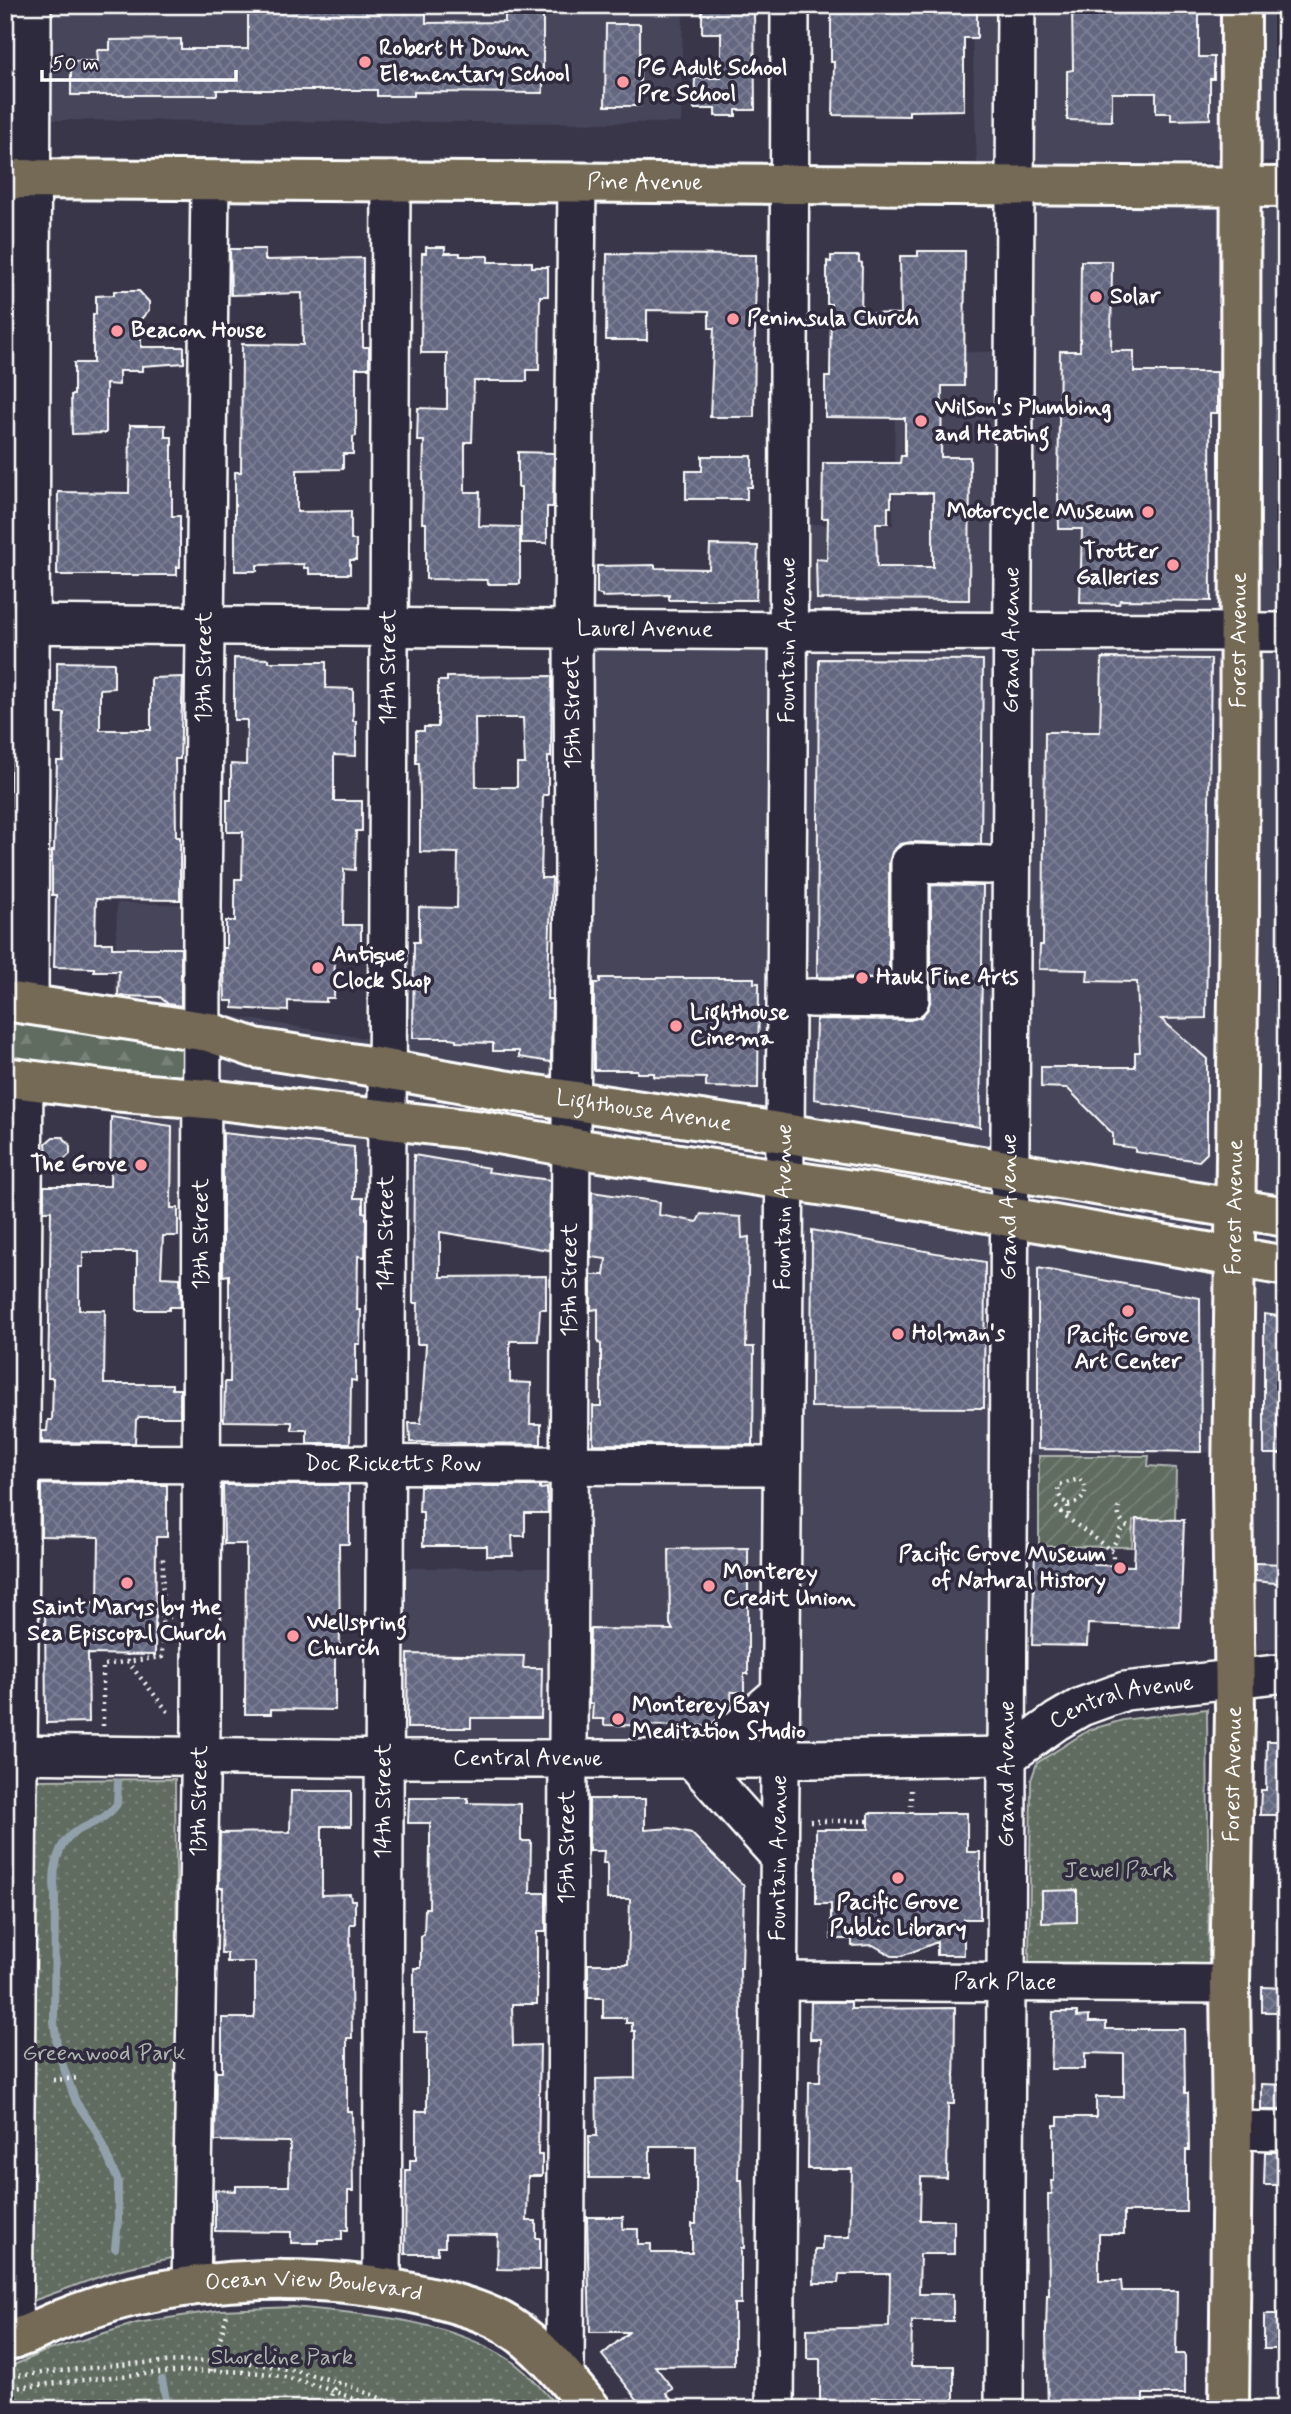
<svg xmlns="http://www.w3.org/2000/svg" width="1291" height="2414" font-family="Mynerve,sans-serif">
<defs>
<pattern id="forest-firs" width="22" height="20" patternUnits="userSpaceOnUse" patternTransform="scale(1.75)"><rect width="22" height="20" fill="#606c61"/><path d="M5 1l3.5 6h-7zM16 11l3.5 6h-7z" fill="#788279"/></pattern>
<pattern id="park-dots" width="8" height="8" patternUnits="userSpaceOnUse" patternTransform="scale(1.75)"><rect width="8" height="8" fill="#606c61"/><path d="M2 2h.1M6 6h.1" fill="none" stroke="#788279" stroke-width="1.8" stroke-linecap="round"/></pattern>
<pattern id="garden-furrows" width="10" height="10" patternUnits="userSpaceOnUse" patternTransform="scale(1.75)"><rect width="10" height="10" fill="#606c61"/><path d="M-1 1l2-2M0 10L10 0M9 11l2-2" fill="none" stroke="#788279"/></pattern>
<pattern id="building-cross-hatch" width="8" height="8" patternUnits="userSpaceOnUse" patternTransform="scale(1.75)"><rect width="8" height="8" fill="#646780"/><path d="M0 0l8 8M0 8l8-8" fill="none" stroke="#7b7e93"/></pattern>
</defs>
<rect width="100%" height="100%" fill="#3a364a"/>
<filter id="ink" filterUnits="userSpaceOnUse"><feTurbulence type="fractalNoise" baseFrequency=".0143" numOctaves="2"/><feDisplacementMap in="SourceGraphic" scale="14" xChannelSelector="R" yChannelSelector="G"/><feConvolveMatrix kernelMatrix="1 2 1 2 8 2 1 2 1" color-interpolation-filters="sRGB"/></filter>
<g filter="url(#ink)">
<path fill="#47455a" d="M48 5H683L681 123 47 120Z
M971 5H1286V161L977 167Z
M1015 184 1286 187V1648L1234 1653 1233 1452 1039 1456 1010 1452 1008 1756 383 1759 385 1568H570L571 1257 387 1223V1257L292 1255 288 1276 201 1275V1206L110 1204 117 903 202 905V1011L387 1042 388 973 572 982 573 628 788 631 789 524 893 525 896 354 1014 351Z"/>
<path fill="url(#forest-firs)" stroke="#b0b6b0" stroke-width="2" d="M5 1015 189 1042 184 1089 5 1065Z"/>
<path fill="url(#park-dots)" stroke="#b0b6b0" stroke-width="2" d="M1207 1709 1209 1964 1029 1962 1031 1780 1037 1763 1089 1730 1123 1720Z
M175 1779 178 2049 176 2257 121 2269 27 2303 32 1780Z
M293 2307C365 2314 447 2319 510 2360 528 2372 545 2392 559 2409H5V2369L43 2352 137 2323 220 2310Z"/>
<path fill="url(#garden-furrows)" stroke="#b0b6b0" stroke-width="2" d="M1039 1456H1149L1148 1466 1176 1468 1175 1521 1133 1520 1132 1547 1039 1546Z"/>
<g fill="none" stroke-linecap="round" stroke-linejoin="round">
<path stroke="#92a0ab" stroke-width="8" d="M115 2248 118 2221V2181L95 2129 76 2102 58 2052 54 2022 55 1894C52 1874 56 1844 75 1832 91 1823 106 1820 117 1804L118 1783
M162 2380 168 2409"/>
</g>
<path fill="url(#building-cross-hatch)" stroke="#fff" stroke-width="2" fill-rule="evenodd" d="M248 5H426V23L505 22V5H543V93L414 92V96H377V90H217V95H71V61H98L97 50H110V40L181 39V49H248Z
M702 5 754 7 755 110H736V116H715V109H694L695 78H721V33H702Z
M831 5H870V10L977 9V38H964V110L909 111V116L833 115 834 62H831Z
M1072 5H1199V57H1214V79H1210V119L1171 120V113H1156V93H1112V121L1067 120V71L1073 70Z
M606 24H640V106H605Z
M426 247H445V253H460V256H488V262H532V267H548V296H540L539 370H527V381H474L472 442H465V492H480L479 526 520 527V584H488L487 580 426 579V523H422L424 441H417L418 408 447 409V353H421L422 253H426Z
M230 249H265V260L363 258V347H369V368H356V436L353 437V454H343V469L297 470V512L351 511V540H356V560H350V574H309V568H304V564L257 565V571H235V472H241L242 344 303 345 302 293 231 295Z
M918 251H965L964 386H942L941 457H970L969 600 817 599 816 559 827 560 828 518H822L823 463H900L901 456H905V418L825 417V377H830L831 304H827V261L831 262V256H859V262L862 263 861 313 901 314 900 256H918ZM891 493H933V567H877L876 523H888V507H891Z
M607 254 756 255 754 417H710L714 328H709V311L647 310V340H606Z
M1081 261H1112L1111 351H1134V372H1217V413H1210L1211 601 1120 600 1119 604 1080 603 1082 529H1059L1058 494 1060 351H1080Z
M114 291H139L149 302V310L141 319V347H184V363L142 366V371H119V385L106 384V433L72 434 71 395H74V363H93V314H96V296L114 295Z
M130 425H165V437H172V516H180V567H177V575H57L58 492 129 493Z
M518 452 554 453 553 507H547V543H521V487H518Z
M702 456H752V487H747V499H686V471H702Z
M710 545 758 546 756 600H669V595L602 597V595L597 594V566L655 565V568L709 569Z
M234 658 269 659V662H326V688L353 689V721H356V756L334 755V801H362V831H356L355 870 344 869 343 925H361V955L335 956 334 998H326V1002L288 1001V1011L233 1008V1001H225L223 948H226V921H235V879H242L243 832H227V800H231V764L246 765 247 720H234Z
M1102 658 1211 659 1206 1018 1161 1019 1207 1059V1153L1199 1161 1135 1152V1148L1113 1145V1134L1067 1088 1041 1087V1067H1135V1052H1140L1137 982 1087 981 1088 970 1039 969 1040 945H1043L1045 732H1100Z
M819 659 983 660 981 844 911 842 900 844 892 852 889 863V978L817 977Z
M57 662 114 663V688L100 689V730H151V678L183 677 180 759H175L176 837H180V900L96 899 95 943H112V948H181V1006L168 1004 160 997 118 996 119 971H94V968L54 967 56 895H52V851H54L57 761H63L64 713H57Z
M552 676 551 757H548V795H543L541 878H552L547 999H552L551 1062 519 1057V1051H493V1043L456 1042V1039L450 1038H413L414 942H419V907L457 908 458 853 420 852V794L419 763H416V731H424V727H438V681H447V677ZM475 718H523L525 764H517V787H476Z
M931 885 983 886 980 1127 868 1111V1109L814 1099 816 1019 910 1020 921 1017 928 1009 931 999Z
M600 978H754V983H759L758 1088 706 1087V1078L654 1077V1073H637V1070H594V983H600Z
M111 1117 172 1126 171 1208H178V1236H163L161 1277 180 1278 181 1307H169V1310H137V1252H83V1267H79V1310H105L104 1384H172V1389H180V1417H139L136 1420 135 1443 42 1442V1431H47L48 1420H52L53 1378H48L51 1211H44V1186H110Z
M223 1133 354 1147V1198H363V1212L366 1213V1223L365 1257 358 1256 357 1310H361L360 1344H356V1381L351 1380 350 1443H307V1430H292V1422L224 1421 225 1382H230L231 1306H229V1275L223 1276Z
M53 1137H63L70 1145V1154L57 1166 47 1154 46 1143Z
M414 1155 489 1168 488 1172 550 1180 549 1250 440 1232V1277L546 1276V1309H540L538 1341H510V1382L531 1383 530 1424H541V1444L410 1442 409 1423H421L426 1344H417L418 1303H413Z
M592 1192 660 1202 659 1215 697 1222 701 1214 741 1217 742 1238 749 1237 746 1347H754L753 1445 593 1444V1406H601V1344L598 1343V1309L591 1310V1275H604L606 1259 591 1257Z
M812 1230 985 1262 984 1408 811 1407Z
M1038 1268 1200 1298 1201 1452 1038 1449Z
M1264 1314 1286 1317V1454H1264Z
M41 1484 167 1485V1537H156L155 1655 88 1654 89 1722 46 1723 45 1610H58L62 1603 98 1602 99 1537 41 1536Z
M223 1485H349V1544H339L340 1649H335V1710L271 1709V1714H245L246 1544H224Z
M420 1486H540V1489L547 1488 548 1513H525V1536H512L513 1556H487V1546H423V1512H419Z
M1136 1519 1184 1520 1180 1627 1088 1624 1087 1646 1032 1645 1035 1550 1095 1552 1094 1565 1134 1566Z
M748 1548V1674H744V1692H731L732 1706H719V1718L709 1726 604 1725V1719H592L593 1704H589L590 1629 673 1630 670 1624 669 1549Z
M1255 1563 1286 1564V1584L1255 1581Z
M408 1654 524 1656 523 1668H542L541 1718H471V1728H407Z
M1267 1741H1286V1815H1260L1261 1790H1266Z
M291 1791H351V1826H322V1895L350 1894 351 1900H355V1924H350L352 2038H347V2111H352L353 2191H348V2230H342V2240H318V2243H291V2232L215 2231V2190L236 2191V2186H289L290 2142 215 2141 216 2071H222V2018H254L255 2014V1962H227V1953H221L223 1888H219L220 1833 290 1832Z
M409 1798H468V1803L521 1804V1841H531L530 1893H546V1932H537V2004H512L513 2046 540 2045 538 2155H542V2176H528L527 2221H536V2238H540V2270L497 2269 498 2235 445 2234V2247H438V2254H405L406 2170H410V2160H416V2111H427V2032H414V1968H421V1936L424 1934 425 1908H429L430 1845V1823H408Z
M589 1799H645V1830L671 1828 691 1833 744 1886 742 1968H740L741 2017 738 2180H742L744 2248H741V2304H734V2365L655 2366 673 2389 666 2393 678 2409H645L602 2355 629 2332H590L587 2217H623V2229H638V2244H651V2253H692V2224H696V2146H650V2178H589V2136H597L596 2079 635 2078V2031H632V2023H626V2018H603V1998H588V1964H628L630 1899H607V1863H603L604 1851H589Z
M869 1813H967V1852H980V1919H964V1955H937V1942L902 1956H892L873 1945 852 1946V1939H831V1904H816V1829H869Z
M1077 1890V1922L1042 1923V1891Z
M1262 1987 1286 1988V2012H1262Z
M811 2002H851V2009L955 2008 954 2104H948L947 2178 921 2177 920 2220H954V2254H920L919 2294H953V2321H912L911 2366H954V2409H924V2398L872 2397V2409H820V2359H807V2329L889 2327 890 2274H839L838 2283H814L815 2249H822V2237H850L852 2169H808L809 2082H820L821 2039H810Z
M1053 2012H1077V2017L1089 2016V2022H1106V2029H1184L1185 2093H1188L1189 2150H1186V2212H1124V2234H1099V2281H1121L1122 2291H1177L1176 2354H1185V2394H1143V2404L1117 2405V2409H1048L1046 2332 1047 2295H1049L1048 2194H1052L1051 2181H1054V2125H1058V2117H1096V2097H1124V2054L1085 2053V2069H1051Z
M1261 2084 1286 2085V2110H1261Z
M1265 2152H1286V2185H1264Z
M1264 2314H1286V2349H1264Z"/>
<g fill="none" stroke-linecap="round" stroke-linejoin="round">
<g stroke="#fff" stroke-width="42">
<g id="minor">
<path id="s1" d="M5 624 788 631 1286 632"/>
<path d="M810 998 910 999V863L988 865"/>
<path d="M29 1004 32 5"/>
<path id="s2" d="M5 1463 782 1466"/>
<path id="s3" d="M5 1754 405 1759H813L1008 1756 1057 1721 1081 1707 1125 1691 1286 1673"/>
<path d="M692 1759 780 1857"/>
<path d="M704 1759 781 1692"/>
<path id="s4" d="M779 1981 1230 1984"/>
<path d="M1232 2130 1286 2131"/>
<path id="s5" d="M191 2286 201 1726 202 905 210 181"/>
<path id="s6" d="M382 2287 391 181"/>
<path d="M13 2340 24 1079"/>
<path id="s7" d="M565 2377 571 1124 574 880 573 628 577 182"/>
<path id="s8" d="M775 2409 788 756 790 5"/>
<path id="s9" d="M1004 2409C1009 1608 1010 806 1016 5"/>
</g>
</g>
<g stroke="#fff" stroke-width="44">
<g id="major">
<path id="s10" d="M5 179 1286 187"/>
<path id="s11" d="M5 1001 209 1032 255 1048 369 1066 503 1090 760 1129 1286 1217"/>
<path d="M5 1077 113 1091 218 1100 476 1130 587 1150 885 1195 1286 1266"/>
<path id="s12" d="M5 2341C24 2338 42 2327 60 2320 83 2311 106 2303 130 2297 229 2274 337 2274 435 2298 460 2305 487 2312 509 2326 542 2347 566 2379 591 2409"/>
<path id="s13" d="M1229 2409 1232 2130 1230 1984 1235 1711 1232 1484 1239 912 1241 5"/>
</g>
</g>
<path stroke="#fff" stroke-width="4.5" stroke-dasharray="2 5" stroke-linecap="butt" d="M1068 1504C1078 1503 1083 1500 1086 1490L1084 1483 1079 1479 1059 1485C1057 1495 1060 1499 1068 1504L1069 1519
M1056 1507 1069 1519 1113 1552V1564
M1119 1507C1117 1518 1122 1525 1133 1529
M1111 1550 1124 1525
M155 1617H171
M127 1654V1661L170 1714
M103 1726V1665L162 1657 163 1555
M911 1813V1786
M810 1821H869
M53 2080 79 2078
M211 2371 227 2314
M5 2377C71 2370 137 2361 203 2361 271 2360 342 2379 404 2409
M5 2389C89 2380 176 2366 261 2373 292 2376 349 2395 378 2409
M327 2409 332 2393 339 2382"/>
<use href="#minor" stroke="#2f2a3d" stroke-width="37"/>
<use href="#major" stroke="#746b55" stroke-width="38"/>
</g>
</g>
<g fill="#ff9aa2" stroke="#2f2a3d" stroke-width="2.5">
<circle cx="365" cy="62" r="7"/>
<circle cx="623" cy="82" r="7"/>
<circle cx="1096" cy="297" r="7"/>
<circle cx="733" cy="319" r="7"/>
<circle cx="117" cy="331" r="7"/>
<circle cx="921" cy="421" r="7"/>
<circle cx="1148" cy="512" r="7"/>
<circle cx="1173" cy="565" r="7"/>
<circle cx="318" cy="968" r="7"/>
<circle cx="862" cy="978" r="7"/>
<circle cx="676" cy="1026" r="7"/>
<circle cx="141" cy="1165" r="7"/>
<circle cx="1128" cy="1311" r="7"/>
<circle cx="898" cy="1334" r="7"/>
<circle cx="1120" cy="1568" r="7"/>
<circle cx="127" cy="1583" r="7"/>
<circle cx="709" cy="1586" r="7"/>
<circle cx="293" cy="1636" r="7"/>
<circle cx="618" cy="1719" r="7"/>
<circle cx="898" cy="1878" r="7"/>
</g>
<g text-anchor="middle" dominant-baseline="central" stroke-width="7" stroke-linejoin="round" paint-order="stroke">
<g font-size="23" font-weight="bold" fill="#fff" stroke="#2f2a3d" text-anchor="start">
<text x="379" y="49">Robert H Down<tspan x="379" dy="26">Elementary School</tspan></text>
<text x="637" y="69">PG Adult School<tspan x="637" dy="26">Pre School</tspan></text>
<text x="1110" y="297">Solar</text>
<text x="747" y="319">Peninsula Church</text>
<text x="131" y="331">Beacon House</text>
<text x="935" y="408">Wilson's Plumbing<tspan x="935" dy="26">and Heating</tspan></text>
<text x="1134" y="512" text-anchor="end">Motorcycle Museum</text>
<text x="1159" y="552" text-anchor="end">Trotter<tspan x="1159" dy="26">Galleries</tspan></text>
<text x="332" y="955">Antique<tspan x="332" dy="26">Clock Shop</tspan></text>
<text x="876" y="978">Hauk Fine Arts</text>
<text x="690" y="1013">Lighthouse<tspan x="690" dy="26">Cinema</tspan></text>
<text x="127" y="1165" text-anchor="end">The Grove</text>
<text x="912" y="1334">Holman's</text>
<text x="1128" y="1336" text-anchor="middle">Pacific Grove<tspan x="1128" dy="26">Art Center</tspan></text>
<text x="1106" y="1555" text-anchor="end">Pacific Grove Museum<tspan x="1106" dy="26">of Natural History</tspan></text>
<text x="723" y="1573">Monterey<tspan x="723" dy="26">Credit Union</tspan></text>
<text x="127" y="1608" text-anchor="middle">Saint Marys by the<tspan x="127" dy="26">Sea Episcopal Church</tspan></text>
<text x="307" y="1623">Wellspring<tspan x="307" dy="26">Church</tspan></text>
<text x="632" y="1706">Monterey Bay<tspan x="632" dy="26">Meditation Studio</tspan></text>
<text x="898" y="1903" text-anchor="middle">Pacific Grove<tspan x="898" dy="26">Public Library</tspan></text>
</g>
<g font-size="23" fill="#fff" stroke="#2f2a3d">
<text stroke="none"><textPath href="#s10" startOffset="640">Pine Avenue</textPath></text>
<text stroke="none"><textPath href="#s1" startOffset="640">Laurel Avenue</textPath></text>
<text stroke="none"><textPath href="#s8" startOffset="1769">Fountain Avenue</textPath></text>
<text stroke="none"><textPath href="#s9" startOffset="1769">Grand Avenue</textPath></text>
<text stroke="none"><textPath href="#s13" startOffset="1769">Forest Avenue</textPath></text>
<text stroke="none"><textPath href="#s5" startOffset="1619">13th Street</textPath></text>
<text stroke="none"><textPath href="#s6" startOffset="1620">14th Street</textPath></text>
<text transform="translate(573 712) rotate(-91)">15th Street</text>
<text stroke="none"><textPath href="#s11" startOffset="649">Lighthouse Avenue</textPath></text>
<text stroke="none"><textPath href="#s8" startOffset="1202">Fountain Avenue</textPath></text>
<text stroke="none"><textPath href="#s9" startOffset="1202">Grand Avenue</textPath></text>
<text stroke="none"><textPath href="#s13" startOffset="1202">Forest Avenue</textPath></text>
<text stroke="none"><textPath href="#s5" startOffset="1052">13th Street</textPath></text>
<text stroke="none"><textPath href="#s6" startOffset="1054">14th Street</textPath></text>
<text stroke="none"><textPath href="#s7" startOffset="1097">15th Street</textPath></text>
<text stroke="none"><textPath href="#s2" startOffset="388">Doc Ricketts Row</textPath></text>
<text stroke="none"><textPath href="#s3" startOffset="1132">Central Avenue</textPath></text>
<text stroke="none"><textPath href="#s3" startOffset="523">Central Avenue</textPath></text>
<text stroke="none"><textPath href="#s9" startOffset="635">Grand Avenue</textPath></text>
<text stroke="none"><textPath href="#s13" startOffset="635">Forest Avenue</textPath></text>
<text stroke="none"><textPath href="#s5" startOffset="485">13th Street</textPath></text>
<text stroke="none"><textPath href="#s6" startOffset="486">14th Street</textPath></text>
<text stroke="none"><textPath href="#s7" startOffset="530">15th Street</textPath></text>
<text stroke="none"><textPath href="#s8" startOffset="551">Fountain Avenue</textPath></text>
<text stroke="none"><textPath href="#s4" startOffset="226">Park Place</textPath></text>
<text stroke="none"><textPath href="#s12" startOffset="318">Ocean View Boulevard</textPath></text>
</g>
<g font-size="23" fill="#b0b6b0" stroke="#2f2a3d">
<text x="1119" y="1871">Jewel Park</text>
<text x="104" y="2054">Greenwood Park</text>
<text x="282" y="2358">Shoreline Park</text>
</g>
</g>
<rect width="1291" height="2414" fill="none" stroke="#2f2a3d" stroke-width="28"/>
<rect x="14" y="14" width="1263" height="2386" fill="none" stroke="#fff" stroke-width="2.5" filter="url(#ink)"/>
<path d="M42 70v10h194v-10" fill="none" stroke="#ffffff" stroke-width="3.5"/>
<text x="52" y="70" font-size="21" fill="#ffffff" stroke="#2f2a3d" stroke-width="5" paint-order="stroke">50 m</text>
</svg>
